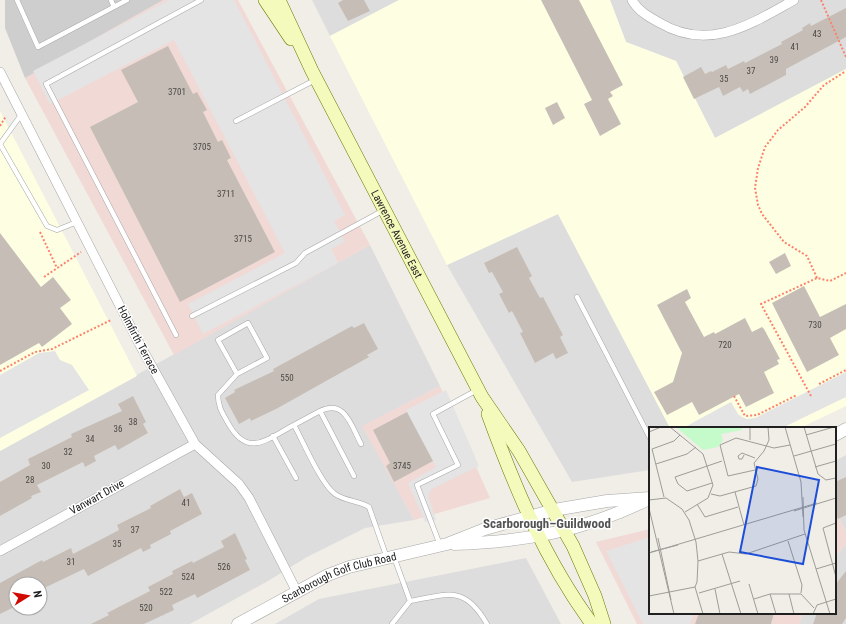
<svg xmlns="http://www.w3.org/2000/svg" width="846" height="624" font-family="'Roboto Condensed',sans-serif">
<rect width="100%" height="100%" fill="#f1eee7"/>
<path fill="#dedddd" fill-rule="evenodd" d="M312 0H399L330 36Z
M610 0H846V69L715 138 676 61 626 42Z
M558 214 670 428H650V470L572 482 447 265Z
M370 245 440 386 363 426 414 520 365 528 307 557 268 581 190 624H0V451ZM16 584H40V608H16Z
M846 455V532L835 511V461Z
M846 544V624H799L803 613H835V557Z
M526 558 561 624H275L319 599Z"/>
<path fill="#f1d9d6" d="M163 0H238L370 245 174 355 25 78Z
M440 386 490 498 414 520 362 426Z
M835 511 846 532V544L835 557Z
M650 529V613H803L799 624H637L596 542Z"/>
<path fill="#feffe2" d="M399 0H610L626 42 676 61 715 138 846 69V406L800 428H670L558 214 447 265 330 36Z
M0 111 137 376 0 451Z"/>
<path fill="#cecece" d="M5 0H163L25 78 5 28Z"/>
<path fill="#e4e4e4" d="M169 0H234L345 215 334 221 345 242 331 249 338 263 203 334 188 304 285 253 174 40 50 104 33 71Z
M55 351 60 360 72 365 89 390 0 438V375L39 353Z
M846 372V397L782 428H683L731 402 738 414 742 417 747 419 755 418Z
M446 390 479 466 432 489 428 496 436 520 425 522 408 483 436 467 408 417 406 410Z
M650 537V613H694L690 624H643L606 551Z"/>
<path fill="#c6beb6" d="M343 0H364L370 11 348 21 338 3Z
M541 0H579L623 85 610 92 613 96 608 99 621 124 600 136 584 104 592 100Z
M846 8V37L786 69V75L750 94 748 89 743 92 740 87 723 96 719 87 694 99 683 77 701 67 705 74 711 71 712 72 726 65 728 69 744 61 745 63 782 44 781 42 803 30 802 28 810 23 811 26Z
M168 46 193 94 197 92 207 110 203 112 218 142 222 140 231 158 227 160 275 252 180 302 90 127 138 102 121 70Z
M557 102 565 118 553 125 545 108Z
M0 233 41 287 53 277 71 300 60 308 72 324 42 347 39 343 0 365Z
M517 247 532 276 529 278 540 298 543 297 563 335 560 337 568 353 556 359 553 353 535 363 520 333 523 332 512 311 509 313 499 294 503 292 492 272 489 273 484 263Z
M785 253 791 266 776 274 769 262Z
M804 286 820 317 846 304V329L830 338 839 355 807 372 772 303Z
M687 289 691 298 685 302 704 337 714 332 715 334 745 318 752 332 762 327 764 329 780 359 777 360 779 364 764 372 774 393 746 407 739 394 699 415 692 402 667 415 654 392 673 382 682 353 657 305Z
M364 323 378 349 367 355 369 357 276 409 251 421 250 418 239 424 225 398 235 392 234 390 274 371 273 369 352 326 354 328Z
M133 396 146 422 143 424 148 433 118 450 115 445 94 456 96 461 85 467 83 462 37 485 41 492 31 496 32 498 0 516V482L30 465 28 459 72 437 71 434 122 411 118 404Z
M407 412 433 461 394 482 386 466 390 463 373 430Z
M846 477V515L838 519 835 512V482Z
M180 489 184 497 192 493 202 514 170 531 171 534 150 545 151 548 143 552 141 548 88 576 84 569 40 590V584H16V606L0 614V583L42 560 43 562 71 548 73 554 100 540 119 530 117 525 151 508 150 506Z
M235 533 247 559 245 560 250 570 197 598 195 594 172 605 174 610 144 624H91L109 615 107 613 150 591 148 587 173 574 172 571 192 561 193 563 224 547 221 541Z
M846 571V618L842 624H813L817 613H835V585Z
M699 613H774L771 624H695Z"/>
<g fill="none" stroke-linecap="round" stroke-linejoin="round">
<g stroke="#a7a7a7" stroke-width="5.5">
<path id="service" d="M17 0 38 47 127 0
M111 0 114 7
M21 115 0 144 47 226 57 230 77 222
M236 121 315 80
M577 297 650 438
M192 316 296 263 305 253 384 210
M176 335 46 84 201 0
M237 374 267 358 248 323 218 340 237 374 218 395C218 407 223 414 228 423 248 459 267 439 294 425
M320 411C345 399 351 425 361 444
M273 436 296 478
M354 476 320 411 294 425C303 441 321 484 335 494 345 501 359 501 369 507L387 558
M440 545 417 485 458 465 433 414 477 390
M394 557 410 601C448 594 465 585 487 624
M392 624 410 601"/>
</g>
<g stroke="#a7a7a7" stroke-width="10">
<path id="minor" d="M632 0C638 11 649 17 660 23 709 52 751 24 794 0
M0 72 140 345 195 444 239 484 249 498 297 592
M0 551 195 444"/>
</g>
<g stroke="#a7a7a7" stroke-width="13">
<g id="tertiary">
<path d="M835 435 846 429"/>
<path d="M454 544C524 542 582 531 645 501"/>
<path id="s1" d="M238 624 328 575 349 567 447 544 485 529 554 510 607 501 650 498"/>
</g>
</g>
<g stroke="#687a04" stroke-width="14">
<g id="secondary">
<path d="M265 0 291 39"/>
<path id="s2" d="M279 0 312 71 482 397 519 451 573 546 595 596 604 624"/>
<path d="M488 414C515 488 545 560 592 624"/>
</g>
</g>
<path stroke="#fa826e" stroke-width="2" stroke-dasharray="2 2" stroke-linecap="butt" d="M821 0 846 57
M0 126 6 116
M40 232 57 268
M44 277 81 252
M817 278 807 256 784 242 762 214 758 205 755 188 758 168 765 147 778 130 805 107 824 85 846 71
M0 371 35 352 52 349 111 320
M819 384 846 370
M734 396 745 416 757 415 797 395
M811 396 761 304 817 278 830 281 846 273"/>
<use href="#service" stroke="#fff" stroke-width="4.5"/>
<use href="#minor" stroke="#fff" stroke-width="9"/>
<use href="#tertiary" stroke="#fff" stroke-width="12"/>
<use href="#secondary" stroke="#f4fabc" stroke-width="13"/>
</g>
<g text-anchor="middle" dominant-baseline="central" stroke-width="3" stroke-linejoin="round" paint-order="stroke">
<g font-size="9" fill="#4a4846">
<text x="817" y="34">43</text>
<text x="795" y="47">41</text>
<text x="774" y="60">39</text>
<text x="751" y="71">37</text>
<text x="724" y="79">35</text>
<text x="177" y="92">3701</text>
<text x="202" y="147">3705</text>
<text x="226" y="194">3711</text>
<text x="243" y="239">3715</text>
<text x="815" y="325">730</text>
<text x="725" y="345">720</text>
<text x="287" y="378">550</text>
<text x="133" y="422">38</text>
<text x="118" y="429">36</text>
<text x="90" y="439">34</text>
<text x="68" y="452">32</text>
<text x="46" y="466">30</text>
<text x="402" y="466">3745</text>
<text x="30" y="480">28</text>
<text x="186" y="503">41</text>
<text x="135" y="530">37</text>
<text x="117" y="544">35</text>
<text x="71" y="562">31</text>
<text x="224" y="567">526</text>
<text x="188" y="577">524</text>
<text x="166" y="592">522</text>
<text x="146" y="608">520</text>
</g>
<g font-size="11" fill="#202020" stroke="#fff">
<text stroke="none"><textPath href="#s2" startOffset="262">Lawrence Avenue East</textPath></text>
<text transform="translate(138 340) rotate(62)">Holmfirth Terrace</text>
<text transform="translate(97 497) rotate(-29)">Vanwart Drive</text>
<text stroke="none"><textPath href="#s1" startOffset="112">Scarborough Golf Club Road</textPath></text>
</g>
<g font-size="13" font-weight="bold" fill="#535353" stroke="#fff">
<text x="547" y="523">Scarborough–Guildwood</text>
</g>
</g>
<g transform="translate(649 427)">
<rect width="187" height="187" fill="#f1eee7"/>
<path d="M27 0H93V3L72 7 74 13 69 20 54 23Z" fill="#c5facb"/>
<path fill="none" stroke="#9d9c97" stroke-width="1" d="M21 0 54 27 64 58 59 71 36 85M101 0V13M136 0 152 55 154 90M155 0 169 47 177 53 187 51M0 5 12 0M157 8 185 0M95 28 93 32H90L89 29 93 26 106 31M145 29 187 17M7 37 38 27 47 20M166 40 187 34M106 43 79 49 71 18 87 11 125 21 141 18M63 56 38 64 29 57 26 50 73 34M86 65 95 98M62 67 71 69 107 59 109 52 105 36 115 24 120 13 119 0M15 70 3 22 25 14 31 8M154 70 155 103 181 187M0 73 17 71 33 82 40 93 47 115 49 134 48 155 46 160 0 169M48 77 56 90 89 80M0 81 25 187M145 84 187 71M187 96 174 101 187 150M9 111 22 173M139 114 153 158 152 166M2 125 29 118M0 126 168 76M73 127 92 187M49 134 80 125 97 127 156 107M167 142 187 136M100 157 109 187M46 160 54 187M66 162 71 187M50 166 91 154M121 167 127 187M140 167 145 187M105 172 121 167H152L165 181M164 187 168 178 187 172"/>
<path fill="#1d4ed8" fill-opacity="0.15" stroke="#1d4ed8" stroke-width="2" d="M108 40 170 53 154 137 91 125Z"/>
<rect width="187" height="187" fill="none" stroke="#202020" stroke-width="2"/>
</g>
<g transform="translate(28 596) rotate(79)"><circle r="19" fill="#ffffff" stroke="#a6a6a6"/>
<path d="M0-3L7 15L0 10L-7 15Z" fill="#d10900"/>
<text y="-6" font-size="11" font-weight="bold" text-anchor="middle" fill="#202020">N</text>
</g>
</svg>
